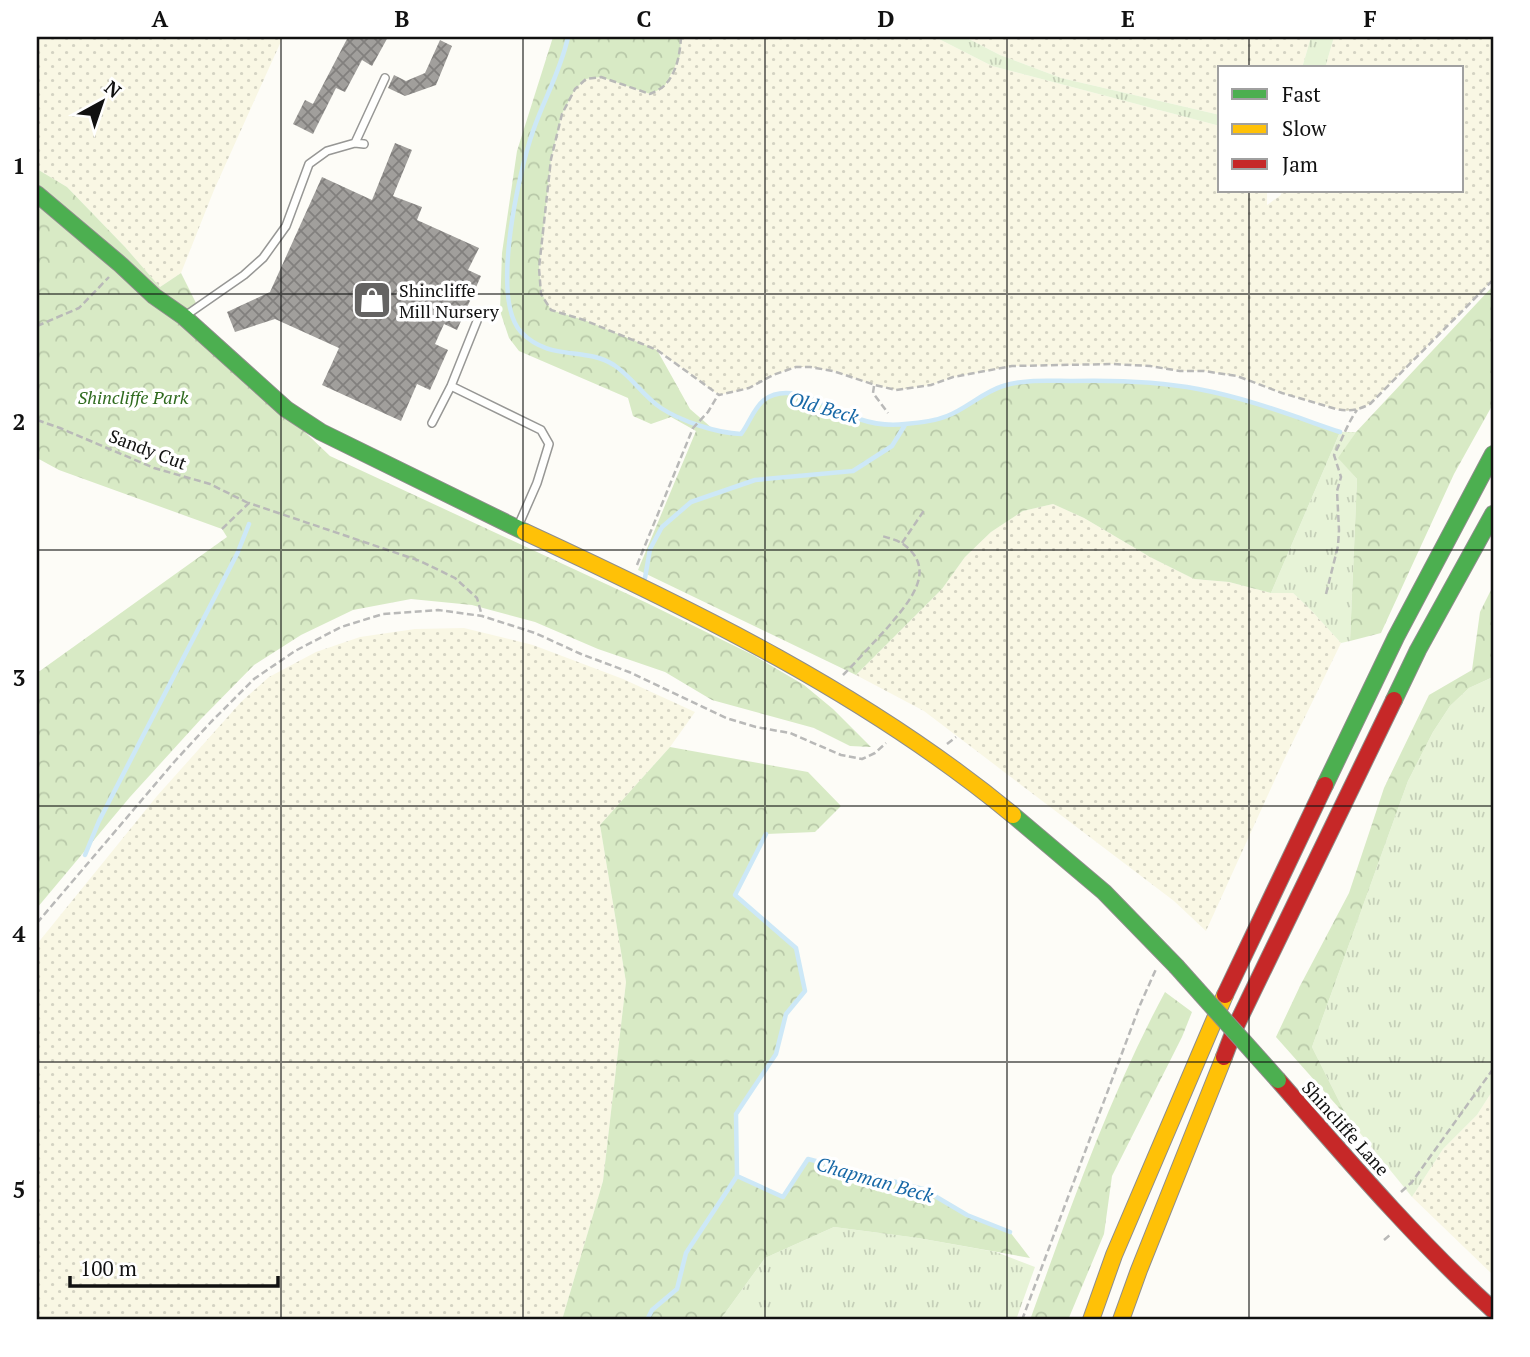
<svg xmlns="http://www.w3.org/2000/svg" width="1530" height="1357" font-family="'PT Serif',serif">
<defs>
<pattern id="farmland-dots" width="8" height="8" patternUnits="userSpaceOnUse" patternTransform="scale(1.75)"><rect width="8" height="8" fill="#f9f7e4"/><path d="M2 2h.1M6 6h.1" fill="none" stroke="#d4d3c3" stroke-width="1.8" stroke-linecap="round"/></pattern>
<pattern id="grass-tufts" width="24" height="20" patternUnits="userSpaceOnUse" patternTransform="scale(1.75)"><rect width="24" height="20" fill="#e7f3d7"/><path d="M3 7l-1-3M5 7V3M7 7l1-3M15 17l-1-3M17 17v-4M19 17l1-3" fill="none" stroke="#c5cfb8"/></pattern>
<pattern id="forest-crowns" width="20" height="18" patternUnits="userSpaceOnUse" patternTransform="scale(1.75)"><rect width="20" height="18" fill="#d8eac5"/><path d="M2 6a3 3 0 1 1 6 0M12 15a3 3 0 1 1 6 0" fill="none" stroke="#b8c8a8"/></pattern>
<pattern id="building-cross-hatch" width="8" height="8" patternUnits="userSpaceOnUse" patternTransform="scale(1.75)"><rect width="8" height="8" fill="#a19f9c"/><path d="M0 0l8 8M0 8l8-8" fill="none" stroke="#82807e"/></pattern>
</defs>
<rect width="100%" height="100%" fill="#fdfcf7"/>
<path fill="url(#farmland-dots)" d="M37 37H283L214 190 181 273 160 287 125 247 67 187 37 169Z
M681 37H935L992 66 1220 126V191H1267V205L1281 195 1282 191H1462V68H1325L1334 37H1493V280L1370 404 1357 410 1345 411 1336 409 1282 393 1237 376 1204 371H1180L1150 366 1112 364 1012 366 953 377 931 385 896 390 875 385 833 371 810 367H796L773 375 749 388 719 395 657 350 584 320 551 310 542 294 539 268 551 159 562 114 575 89 586 79 601 77 650 94 680 56Z
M965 37H1311L1302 68H1220V115L1061 78 1000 55Z
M1053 504 1084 518 1150 557 1194 579 1229 582 1271 593H1293L1310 609 1341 643 1282 764 1206 931 1174 901 924 711 856 675 942 589 965 557 991 532 1023 511Z
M464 628 533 645 623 679 695 712 670 747 600 825 626 982 603 1181 562 1320H37V944L157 796 241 702 269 677 316 652 360 637 415 629Z
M1493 1090V1275L1412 1197 1443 1149 1477 1115Z"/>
<path fill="url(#grass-tufts)" d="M935 37H965L1000 55 1061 78 1220 115V126L992 66Z
M1311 37H1334L1325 68H1302Z
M1340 432H1356L1339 458 1357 479 1350 641 1341 643 1310 609 1293 593H1271Z
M1493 677V1090L1477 1115 1443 1149 1412 1197 1347 1117 1312 1047 1408 781 1433 732 1450 706 1469 688Z
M834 1227 918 1238 996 1252 1035 1267 1016 1320H720L765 1258Z"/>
<path fill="url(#forest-crowns)" d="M553 37H681L680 56 673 70 664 87 650 94 601 77 586 79 575 89 562 114 551 159 539 268 542 294 551 310 584 320 657 350 690 409 713 429 728 434H741C750 423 753 408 764 400 792 379 831 411 859 419 874 424 889 426 906 424 918 423 935 421 947 416 966 408 983 392 1003 386 1024 379 1049 381 1071 381 1113 380 1156 381 1198 389 1247 398 1293 416 1340 432L1271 593 1229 582 1194 579 1150 557 1084 518 1053 504 1023 511 991 532 965 557 942 589 856 675 638 570 696 431 671 417 651 424 633 416 628 398 519 351 509 338 500 311 502 253 517 151Z
M37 169 67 187 125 247 160 287 181 273 198 307 185 317 330 456 647 603 753 655 804 685 833 709 871 747 850 746 814 728 712 700 665 672 598 649 535 622 472 605 411 599 353 610 301 635 254 665 201 719 130 797 37 908V673L227 537 222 529 59 470 37 458Z
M1493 286V404L1454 474 1381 633 1350 641 1357 479 1338 458 1356 432Z
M1493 586V677L1469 688 1450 706 1433 732 1408 781 1312 1047 1347 1117 1276 1037 1300 986 1349 893 1384 788 1429 695 1472 670 1480 612Z
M670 747 808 772 841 806 815 832 766 834 735 894 796 948 805 991 786 1014 775 1054 736 1114 737 1176 783 1197 808 1159 923 1189 967 1215 1010 1232 1030 1258 918 1238 834 1227 765 1258 720 1320H562L603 1181 626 982 600 825Z
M1165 992 1192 1012 1182 1037 1112 1176 1104 1234 1068 1320H1030C1070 1209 1109 1096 1165 992Z"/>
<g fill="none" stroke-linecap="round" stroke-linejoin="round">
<path stroke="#cde8f7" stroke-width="4.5" d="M568 37C561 70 544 99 533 131 519 171 490 299 521 332 550 362 584 346 614 365 632 377 643 396 661 408 681 421 716 433 741 434 749 424 753 409 764 400 792 379 831 411 859 419 874 424 889 426 905 424 918 423 935 421 947 416 966 409 983 392 1003 386 1024 379 1049 381 1071 381 1113 380 1156 381 1198 389 1247 398 1293 416 1340 432
M645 578 650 549 662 527 691 502 755 480 853 471 892 446 905 425
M766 834 735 895 796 948 805 991 786 1014 776 1054 736 1114 737 1176 783 1197 808 1159 923 1189 967 1215 1010 1232
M85 855 99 821 237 554 249 524
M647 1320 652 1310 677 1289 686 1253 737 1176"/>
</g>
<path fill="url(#building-cross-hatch)" d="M348 37H388L372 66 362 60 345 92 336 88 313 134 293 124 305 100 313 104Z
M440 40 452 46 436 85 405 96 388 88 394 75 406 81 425 73Z
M395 143 412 150 393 196 422 207 417 220 479 248 468 270 481 276 457 330 444 324 435 344 448 350 430 390 417 384 401 421 322 385 339 348 275 319 235 332 227 312 270 292 322 177 372 200Z"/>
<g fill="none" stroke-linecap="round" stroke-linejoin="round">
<g stroke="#979795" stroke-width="10">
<path id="lane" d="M355 143 385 78
M185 316 244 275 263 258 286 226 309 164 327 151 355 143 364 144
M451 386 541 430 549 444 537 483 519 524
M432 423 451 386 477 321"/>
</g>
<g stroke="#8e8d8b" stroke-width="18">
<path id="fast" d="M37 194 121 265 154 296 184 317 286 409 321 432 525 532
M1394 700 1418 650 1493 514
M1325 785 1396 637 1493 454
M1013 815 1104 892 1176 966"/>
</g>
<g stroke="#8e8d8b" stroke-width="18">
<path id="slow" d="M525 532C696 611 868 695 1013 815
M1091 1320 1114 1255 1225 995
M1121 1320 1139 1270 1224 1057"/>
</g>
<g stroke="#8e8d8b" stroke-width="18">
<path id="jam" d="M1225 995 1325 785
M1224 1057 1235 1028 1394 700
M1278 1080C1347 1159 1415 1239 1493 1310"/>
</g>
<path stroke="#b9b9b8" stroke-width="2.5" stroke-dasharray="7 3.5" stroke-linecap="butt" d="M681 37C680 54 677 72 665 85 661 89 654 92 650 94L601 77 586 79 575 89 562 114 551 159 539 268 541 294 551 310 584 320 657 350 719 395 749 388 773 375 796 367H810L833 371 875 385 896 390 931 385 953 377 1012 366 1112 364 1150 366 1180 371H1204L1237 376 1282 393 1336 409C1349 412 1358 410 1370 404L1493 280
M37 326 79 308 109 277
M874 386 873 393 888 413
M37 420 60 428 154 468 210 484 248 503
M222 529 249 503 420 561 455 578 477 598 482 616
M902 543 925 509
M637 565 693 428 708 412 718 395
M1326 594 1338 546 1339 530 1337 491 1341 477 1334 455C1342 440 1347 424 1357 410
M843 675C858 660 873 643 888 627 908 603 939 570 903 544 897 540 889 538 882 536
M947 744 956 737
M37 923 175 761 211 722 254 679 295 651 341 627 383 614 438 610 482 616 535 633 581 654 629 672 726 718 756 727 790 733 841 755 862 759 875 753 886 743
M1401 1192 1412 1182 1493 1069
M1384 1240 1391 1234
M1022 1320 1140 1005 1156 969"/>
<use href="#lane" stroke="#fffffe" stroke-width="7"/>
<use href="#fast" stroke="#4caf50" stroke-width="16"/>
<use href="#slow" stroke="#ffc107" stroke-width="16"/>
<use href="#jam" stroke="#c62828" stroke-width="16"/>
<g stroke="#8e8d8b" stroke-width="18" stroke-linecap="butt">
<path id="fast-bridge" d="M1176 966 1278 1080"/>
</g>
<use href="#fast-bridge" stroke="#4caf50" stroke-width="16"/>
</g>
<path fill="none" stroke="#111" stroke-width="2" stroke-opacity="0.55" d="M281 37V1320M523 37V1320M765 37V1320M1007 37V1320M1249 37V68M1249 191V1320M37 294H1493M37 550H1493M37 806H1493M37 1062H1493"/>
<defs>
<g id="shop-square" transform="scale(2.0125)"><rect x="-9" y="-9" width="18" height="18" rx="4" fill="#646362" stroke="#fff"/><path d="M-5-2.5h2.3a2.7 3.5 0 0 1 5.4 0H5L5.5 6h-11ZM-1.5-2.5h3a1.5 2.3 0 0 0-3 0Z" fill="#fff"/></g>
</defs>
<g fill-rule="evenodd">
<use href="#shop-square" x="372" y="300"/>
</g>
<g text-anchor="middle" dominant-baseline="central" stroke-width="7" stroke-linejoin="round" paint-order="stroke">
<g font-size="18" fill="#111" stroke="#fff" text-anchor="start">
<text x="399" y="290">Shincliffe<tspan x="399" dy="21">Mill Nursery</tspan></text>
</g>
<g font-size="18" font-style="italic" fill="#2f6b1f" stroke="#fff">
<text x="133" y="397">Shincliffe Park</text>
</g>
<g font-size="18" fill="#111" stroke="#fff">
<text transform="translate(148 449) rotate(21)">Sandy Cut</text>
<text transform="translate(1346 1128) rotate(48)">Shincliffe Lane</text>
</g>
<g font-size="19" font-style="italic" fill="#1768a6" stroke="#fff">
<text transform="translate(824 407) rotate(16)">Old Beck</text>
<text transform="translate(875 1179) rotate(16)">Chapman Beck</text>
</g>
</g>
<rect width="1530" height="1357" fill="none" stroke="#ffffff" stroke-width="77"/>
<rect x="1218" y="66" width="245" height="126" fill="#ffffff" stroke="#a0a0a0" stroke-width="2"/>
<rect x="1232" y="89" width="35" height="10" fill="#4caf50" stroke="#a0a0a0" stroke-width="2"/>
<text x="1282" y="102" font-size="21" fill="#111111">Fast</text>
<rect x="1232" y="124" width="35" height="10" fill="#ffc107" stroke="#a0a0a0" stroke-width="2"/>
<text x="1282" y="136" font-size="21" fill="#111111">Slow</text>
<rect x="1232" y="159" width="35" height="10" fill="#c62828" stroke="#a0a0a0" stroke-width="2"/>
<text x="1282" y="172" font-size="21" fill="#111111">Jam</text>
<g transform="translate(102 102) rotate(40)" stroke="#ffffff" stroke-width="5" paint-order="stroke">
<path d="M0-5L12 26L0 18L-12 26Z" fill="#111111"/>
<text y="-10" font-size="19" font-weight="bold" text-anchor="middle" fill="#111111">N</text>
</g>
<path d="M70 1276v10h208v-10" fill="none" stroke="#111111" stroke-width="3.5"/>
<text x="80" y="1276" font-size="21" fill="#111111" stroke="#ffffff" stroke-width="5" paint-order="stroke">100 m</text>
<rect x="38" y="38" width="1454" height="1280" fill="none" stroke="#111" stroke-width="2.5"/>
<g font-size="23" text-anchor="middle" font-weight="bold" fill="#111">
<text x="160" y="27">A</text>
<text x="402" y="27">B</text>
<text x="644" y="27">C</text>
<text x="886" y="27">D</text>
<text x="1128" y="27">E</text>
<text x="1370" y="27">F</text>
<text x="19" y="174">1</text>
<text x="19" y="430">2</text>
<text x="19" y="686">3</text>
<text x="19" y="942">4</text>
<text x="19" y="1198">5</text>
</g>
</svg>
